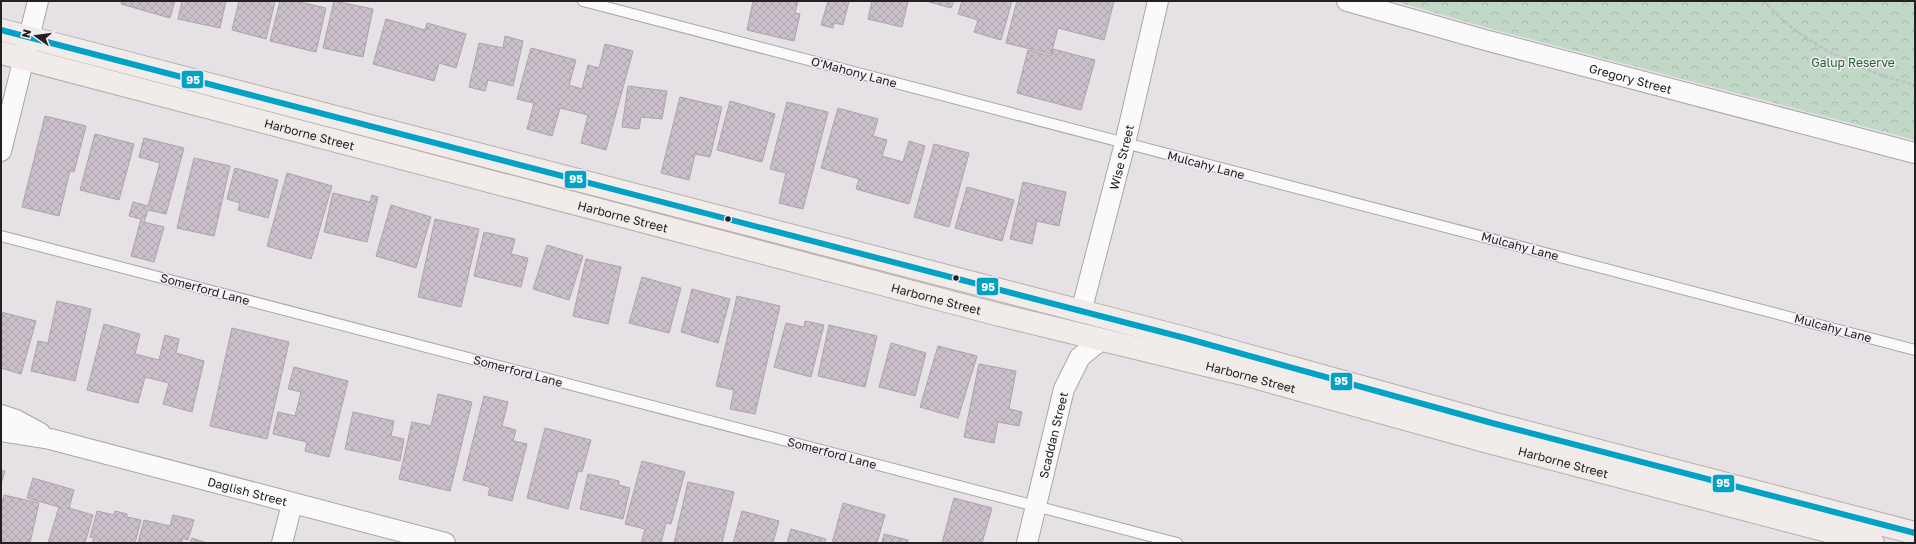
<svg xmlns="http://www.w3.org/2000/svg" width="1916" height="544" font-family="'Golos Text',sans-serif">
<defs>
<pattern id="park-crowns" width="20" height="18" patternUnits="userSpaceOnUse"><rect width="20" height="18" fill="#c1d8c6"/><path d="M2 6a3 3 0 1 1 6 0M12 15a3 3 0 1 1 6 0" fill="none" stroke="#a6b9aa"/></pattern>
<pattern id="building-cross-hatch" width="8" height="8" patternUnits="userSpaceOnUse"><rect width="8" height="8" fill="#cbbfcb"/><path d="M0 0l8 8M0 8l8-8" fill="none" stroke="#aea4ae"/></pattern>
</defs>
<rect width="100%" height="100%" fill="#e5e1e5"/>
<path fill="url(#park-crowns)" d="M1394 1H1915V140L1488 28Z"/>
<path fill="url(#building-cross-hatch)" stroke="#a8a5a8" d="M122 1H175L170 18 121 4Z
M182 1H226L220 28 178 19Z
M239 1H275L266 39 232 30Z
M280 1H295L326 8 316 52 270 41Z
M334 1 373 9 363 57 323 48Z
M753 1H798L795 13 800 14 794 41 747 30Z
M828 1H849L843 25 834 23 833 28 821 25Z
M872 1H908L902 27 868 19Z
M926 1H954L951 8Z
M962 1H1012L1001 40 974 32 978 20 958 14Z
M1017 1H1114L1104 40 1058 28 1051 54 1006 43Z
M386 19 425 30 427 23 466 34 456 68 439 63 434 81 373 64Z
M505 36 523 41 513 86 488 80 485 91 469 87 479 43 503 48Z
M605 44 633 51 606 150 581 143 588 115 560 108 552 136 527 129 534 103 517 99 531 48 576 60 569 85 582 89 588 65 599 68Z
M1053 49 1095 60 1081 110 1017 93 1028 50 1051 56Z
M628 86 667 91 662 119 641 117 639 129 622 127Z
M680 97 722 107 710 157 695 154 689 180 661 173Z
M730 101 775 114 762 162 717 150Z
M787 102 828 112 803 209 779 203 786 173 770 169Z
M838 108 878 119 873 136 887 140 882 156 903 162 909 141 925 146 909 204 856 189 859 179 821 168Z
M45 116 86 126 74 172 70 171 59 216 22 207Z
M95 134 134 144 119 200 80 190Z
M144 138 184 148 166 214 148 210 144 222 164 227 154 262 131 256 141 219 129 216 133 202 148 206 160 163 139 157Z
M934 144 969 153 949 227 914 217Z
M194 158 230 166 214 236 177 228Z
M235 168 278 180 268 218 238 210 240 203 227 199Z
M287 173 332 186 311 259 267 246Z
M1023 182 1066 192 1059 226 1037 221 1032 244 1010 239Z
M967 187 1014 200 1002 241 955 228Z
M333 193 370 202 372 195 378 197 367 242 324 232Z
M391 205 431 217 416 268 376 256Z
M435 219 479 229 461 307 418 297Z
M484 232 515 239 511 254 528 258 521 287 474 276Z
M547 245 583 256 569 300 533 289Z
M586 259 621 267 608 324 573 316Z
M642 277 681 288 669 333 629 323Z
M692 289 730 299 718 343 681 332Z
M737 296 780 306 755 414 730 409 734 390 716 386Z
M57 301 91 309 75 381 31 371 38 341 48 343Z
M1 312 36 321 21 374 1 368Z
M805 321 824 325 811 377 774 367 786 323 804 327Z
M104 324 140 334 135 354 159 360 165 335 179 339 176 353 204 361 192 412 163 404 169 383 145 377 138 403 87 390Z
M829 325 877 336 865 387 818 376Z
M232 328 289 342 267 439 210 426Z
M891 343 926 353 915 396 879 387Z
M938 346 977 356 958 418 920 407Z
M979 364 1016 371 1009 409 1022 412 1019 426 998 422 994 443 964 437Z
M294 367 348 381 329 457 305 451 307 442 273 434 278 412 295 416 301 392 288 389Z
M438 394 472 402 450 491 399 479 412 422 431 426Z
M484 396 508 402 502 426 516 430 513 441 527 444 512 501 488 495 490 487 463 480Z
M353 412 394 421 391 436 404 439 400 461 345 449Z
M545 428 591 440 582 472 578 471 568 509 527 498Z
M642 461 685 472 671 524 666 523 661 543H641L645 529 625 524Z
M1 470 5 471 1 484Z
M588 474 619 481V485L630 488 623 519 580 509Z
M33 478 74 490 69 508 93 515 85 543H48L59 507 27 498Z
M688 482 734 492 722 543H674Z
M4 495 39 503 30 543H1V507Z
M954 498 992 508 982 543H942Z
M843 503 885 515 877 543H832Z
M97 511 114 515 115 511 127 514V517L141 520 135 543H92L94 538 90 537Z
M742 511 779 521 773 543H733Z
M173 515 194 520 188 540 182 538V543H138L144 520 170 526Z
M791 529 826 539 825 543H787Z
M884 534 908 540 907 543H882Z
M192 538 207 543H190Z"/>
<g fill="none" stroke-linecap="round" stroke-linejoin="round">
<g stroke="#a9a6a9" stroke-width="12">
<path id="lane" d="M583 1 1915 350
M1 236 1177 543"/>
</g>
<g stroke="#a9a6a9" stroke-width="22">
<g id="street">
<path id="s1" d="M1347 1 1485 40 1915 153"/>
<path d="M1 151 38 1"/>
<path id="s2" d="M1081 312 1125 143 1158 1"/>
<path d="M1 415 16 420 40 433"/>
<path id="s3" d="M1 431 50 439 445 543"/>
<path d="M282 543 292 504"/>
<path id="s4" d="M1027 543 1064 389 1080 357 1101 340"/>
</g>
</g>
<g stroke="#b8ada9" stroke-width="24">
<g id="primary">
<path d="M1 30 1185 338 1492 423 1915 533"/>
<path id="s5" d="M1 53 996 314 1243 374 1488 442 1873 543"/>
</g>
</g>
<path stroke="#c1c0c1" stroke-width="2.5" stroke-dasharray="4 2" stroke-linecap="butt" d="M1763 1C1772 9 1781 19 1790 26 1826 54 1871 74 1915 85"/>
<use href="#lane" stroke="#fbfafb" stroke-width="10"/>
<use href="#street" stroke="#fbfafb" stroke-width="20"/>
<use href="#primary" stroke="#f1ebe9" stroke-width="22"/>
<g stroke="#f5ecf4" stroke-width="9">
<path id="bus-1" d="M1 30 1185 338 1492 423 1915 533"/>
</g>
<use href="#bus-1" stroke="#02a2c5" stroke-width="6"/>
</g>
<g fill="#232022" stroke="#f5ecf4" stroke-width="1.5">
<circle cx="728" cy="219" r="3.5"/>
<circle cx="956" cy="278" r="3.5"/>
</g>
<g text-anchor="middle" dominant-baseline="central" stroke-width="3" stroke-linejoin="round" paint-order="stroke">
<g font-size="12" fill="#1f6034" stroke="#f5ecf4">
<text x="1853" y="62">Galup Reserve</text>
</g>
<g font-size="12" fill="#232022" stroke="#f5ecf4">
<text transform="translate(854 72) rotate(15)">O'Mahony Lane</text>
<text stroke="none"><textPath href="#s1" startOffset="294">Gregory Street</textPath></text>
<text stroke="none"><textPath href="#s5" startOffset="319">Harborne Street</textPath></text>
<text stroke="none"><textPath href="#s2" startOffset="160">Wise Street</textPath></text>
<text transform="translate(1206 165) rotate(15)">Mulcahy Lane</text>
<text stroke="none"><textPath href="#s5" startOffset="643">Harborne Street</textPath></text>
<text transform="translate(1520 246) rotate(15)">Mulcahy Lane</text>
<text transform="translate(205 289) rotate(15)">Somerford Lane</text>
<text stroke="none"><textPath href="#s5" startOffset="967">Harborne Street</textPath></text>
<text transform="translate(1833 328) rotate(15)">Mulcahy Lane</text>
<text transform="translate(518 371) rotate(15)">Somerford Lane</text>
<text stroke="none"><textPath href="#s5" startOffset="1291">Harborne Street</textPath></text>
<text stroke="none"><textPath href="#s4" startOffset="111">Scaddan Street</textPath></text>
<text transform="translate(832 453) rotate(15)">Somerford Lane</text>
<text stroke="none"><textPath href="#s5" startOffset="1615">Harborne Street</textPath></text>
<text stroke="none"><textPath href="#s3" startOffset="254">Daglish Street</textPath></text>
</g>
</g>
<g stroke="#f5ecf4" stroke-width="1.5">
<rect x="181" y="70" width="23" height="19" rx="4" fill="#02a2c5"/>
<rect x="564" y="170" width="23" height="19" rx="4" fill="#02a2c5"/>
<rect x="976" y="277" width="23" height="19" rx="4" fill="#02a2c5"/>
<rect x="1330" y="372" width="23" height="19" rx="4" fill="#02a2c5"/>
<rect x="1712" y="474" width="23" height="19" rx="4" fill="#02a2c5"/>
</g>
<g font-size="11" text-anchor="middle" font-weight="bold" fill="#fff">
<text x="193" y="84">95</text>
<text x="576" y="183">95</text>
<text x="988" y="291">95</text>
<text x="1341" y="385">95</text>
<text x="1723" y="487">95</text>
</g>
<rect width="1916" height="544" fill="none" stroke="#232022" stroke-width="4"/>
<g transform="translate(36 36) rotate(284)" stroke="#f5ecf4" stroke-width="3" paint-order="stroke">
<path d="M0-3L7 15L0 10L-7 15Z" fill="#232022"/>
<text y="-6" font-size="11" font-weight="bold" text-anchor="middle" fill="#232022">N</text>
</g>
</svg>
